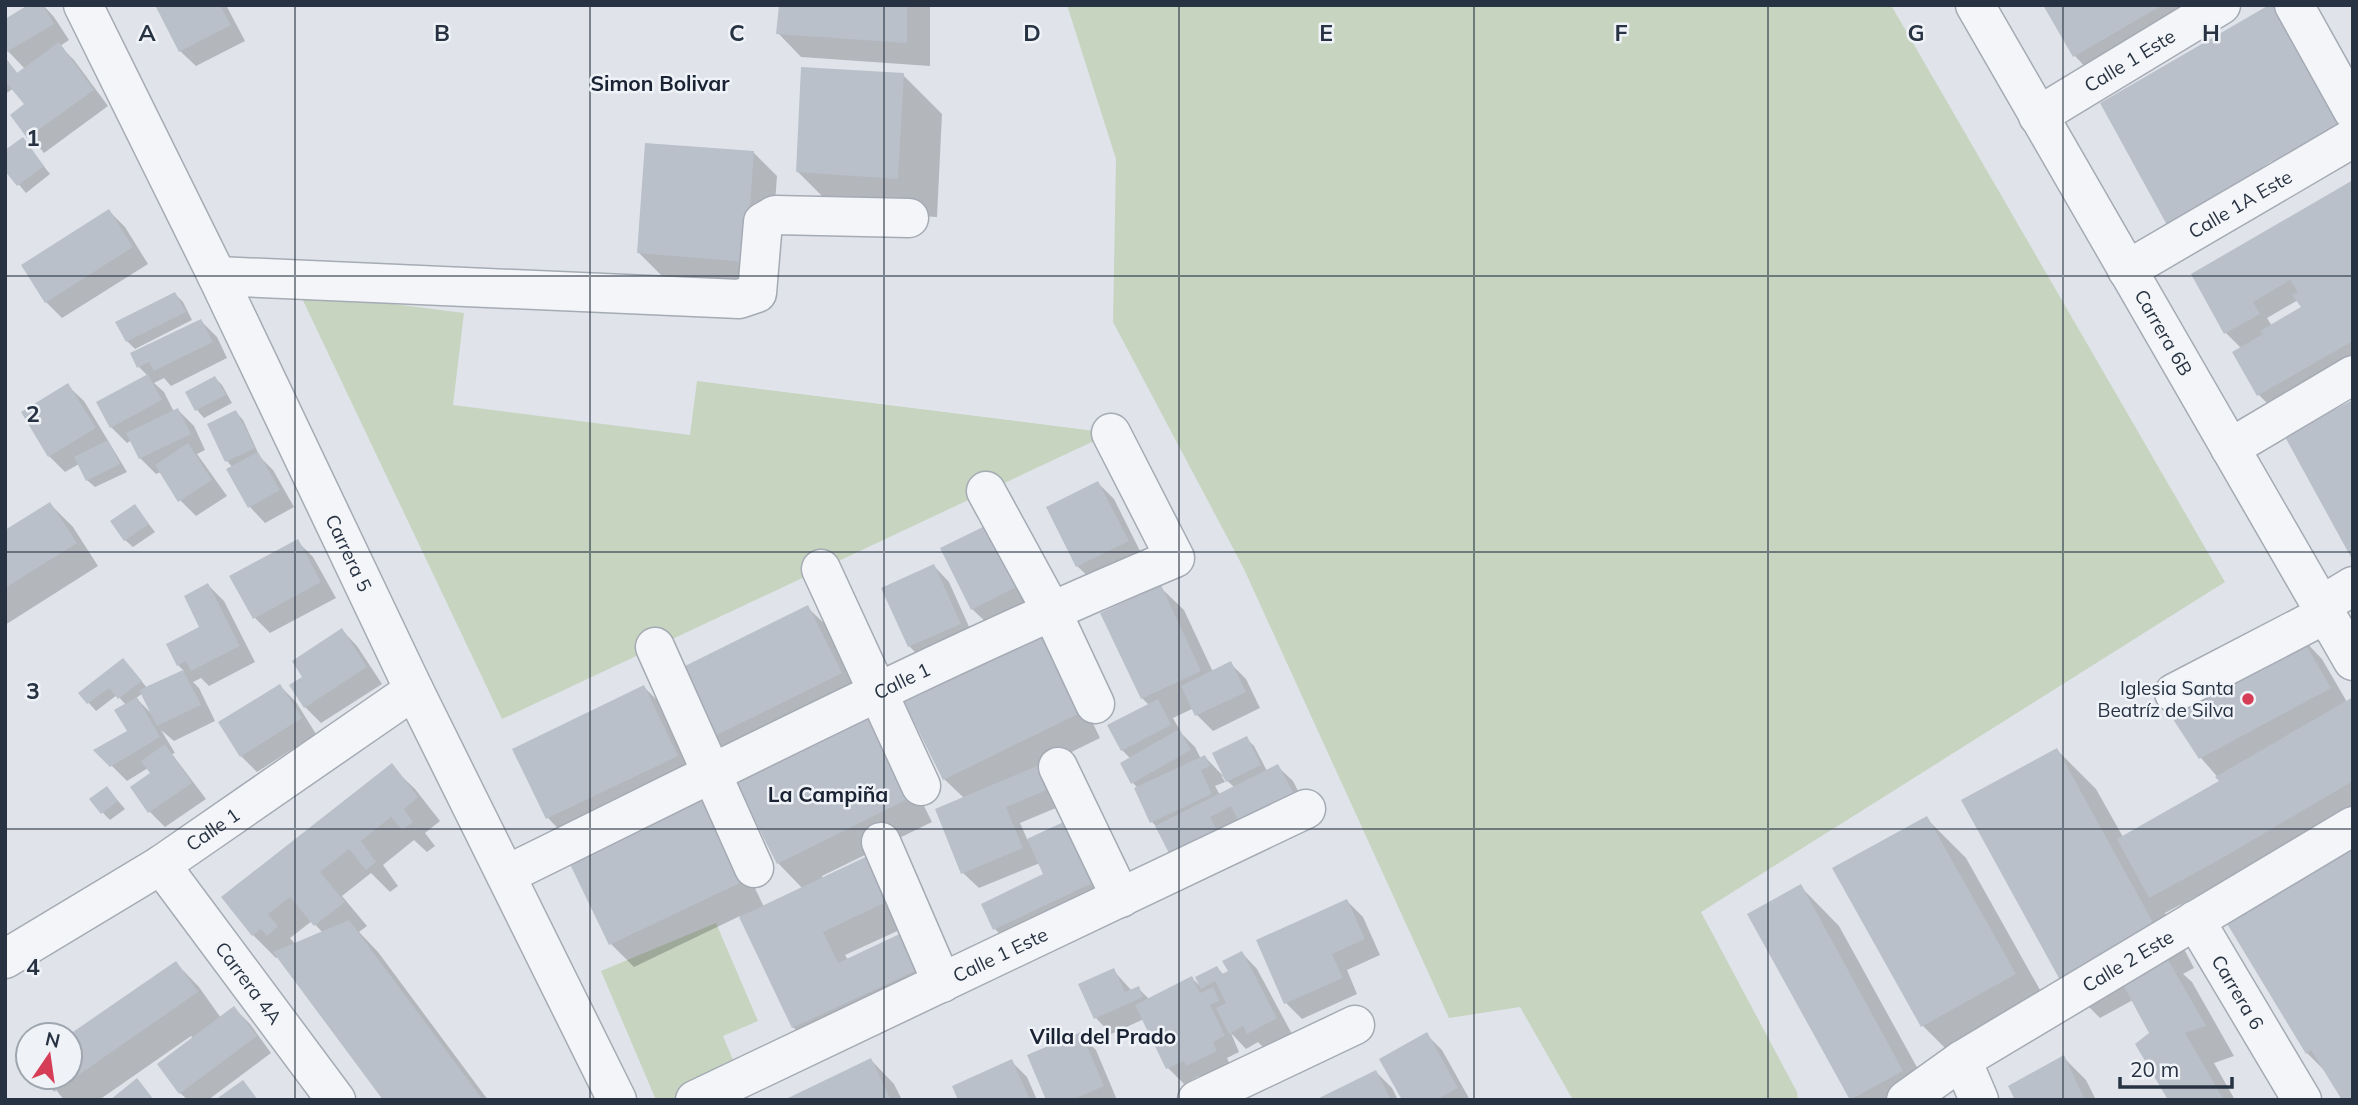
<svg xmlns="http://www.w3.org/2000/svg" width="2358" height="1105" font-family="Mulish,sans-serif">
<rect width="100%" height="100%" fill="#e0e4ea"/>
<path fill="#c6d4c0" d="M1067 5H1891L2225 582 1701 912 1797 1092 1798 1100H1573L1520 1007 1449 1018 1243 567 1113 322 1116 159Z
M299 292 464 313 453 405 690 435 697 381 1111 433 502 719Z
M716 923 758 1021 723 1036 740 1077 688 1100H656L601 971Z"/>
<path fill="#0003" fill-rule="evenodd" d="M43 5 54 17 69 40 60 46 74 60 108 106 44 153 12 115 27 105 14 88 5 94V58L18 74 25 69 5 48Z
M157 5H226L245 41 196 66 180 51Z
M781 5H930V66L801 57 778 33Z
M2045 5H2204L2090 72 2075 56Z
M903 75 942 114 937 217 837 211 798 172Z
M23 140 50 174 26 193 5 168Z
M754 153 777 176 769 284 662 276 639 253Z
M2353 182V364L2275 411 2259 395 2241 348 2226 333ZM2298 300 2303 307 2272 326 2267 318Z
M109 211 125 227 148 264 62 318 46 302Z
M175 294 183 302 192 320 135 349 127 341Z
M201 321 217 337 227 358 171 386 164 378 154 383 164 392 174 412 178 410 194 426 205 450 197 454 227 496 196 516 180 500 161 472 156 474 140 458 132 440 127 443 111 427 148 376 139 367Z
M215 378 222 385 232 403 204 418 197 410 187 393Z
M68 386 84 401 127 472 95 487 87 480 79 464 65 472 49 456 23 413Z
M236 412 243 420 260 457 273 470 294 507 265 523 250 507 233 468 227 461 209 425Z
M1098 483 1114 499 1143 557 1093 581 1077 566Z
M50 504 73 527 98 566 5 625V532Z
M135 506 155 532 133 547 125 540Z
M993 524 1038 599 988 624 972 609Z
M297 541 313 557 336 598 270 633 254 617Z
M934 566 949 582 975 640 925 662 909 646Z
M208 585 224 601 255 662 209 686 201 678 193 682 199 688 215 721 174 741 161 730 175 753 172 754 206 799 165 827 150 812 152 774 148 768 127 781 96 750 129 732 126 705 117 695 96 711 80 693 131 668 147 688 184 671 178 665 168 645 202 628ZM143 693 153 715 136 698Z
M1160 587 1184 610 1213 672 1230 663 1246 679 1260 708 1213 731 1197 715 1194 708 1173 718 1182 734 1195 747 1201 759 1205 757 1226 779 1246 738 1254 746 1267 771 1277 766 1293 781 1308 810 1224 833 1158 828 1152 822 1138 788 1132 782 1131 759 1122 750 1149 705 1142 698ZM1221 775 1234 787 1220 795 1215 786 1225 782Z
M807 607 831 630 864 696 736 760 713 737Z
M342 630 357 646 382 684 321 723 305 707 291 686 304 677Z
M1037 634 1061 657 1100 738 1039 768 1063 805 1020 823 1028 841 1071 821 1116 895 1010 945 995 929 1046 875 1040 863 979 888 963 873 964 798 944 779Z
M2299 635 2322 659 2347 702 2353 699V806L2234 876 2165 913 2194 968 2183 974 2192 982 2234 1056 2214 1063 2235 1100H2170L2151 1034 2133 1000 2100 1018 2061 979 2057 750 2096 789 2123 837 2222 782 2201 758 2169 710Z
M280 686 296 702 316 734 257 772 241 756Z
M644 687 667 710 700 779 571 842 548 818 514 750Z
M891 740 932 822 822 876 823 879 874 856 917 922 845 955 848 960 906 933 946 991 817 1051 793 1027 740 916 634 967 611 944 700 797 723 821 764 907 803 889 778 863Z
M391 766 415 789 440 821 425 833 435 846 427 852 414 840 383 865 398 886 390 892 371 873 342 896 367 926 359 932 378 952 488 1100H385L279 957 276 958 253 935 223 897ZM312 921 323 933 295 944 290 938Z
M107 788 125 809 110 820 103 813Z
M1926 818 1966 858 2053 1013 1962 1065 1923 1026Z
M2353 851 2323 1069 2307 1053Z
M1800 886 1839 926 1935 1100 1851 1099Z
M1347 901 1363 917 1380 955 1347 970 1357 994 1302 1019 1286 1003Z
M1242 953 1257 969 1292 1034 1264 1048 1258 1042 1246 1049 1231 1033 1239 1052 1227 1058 1231 1067 1203 1080 1199 1076 1184 1084 1168 1068 1144 1019 1111 1034 1096 1018 1113 970 1132 991 1138 988 1149 999 1192 978 1201 987 1217 968 1224 975 1230 972Z
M176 963 199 987 221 1018 234 1008 250 1024 271 1053 208 1100H188L180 1093 193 1039 191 1036 99 1100H64L46 1077H70V1036Z
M1080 1034 1096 1050 1117 1100H1048Z
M1426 1034 1442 1050 1470 1100H1404Z
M2063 1057 2086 1080 2096 1100H2017Z
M871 1060 894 1084 902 1100H788Z
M1012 1062 1027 1077 1037 1100H960Z
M1376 1072 1392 1088 1398 1100H1319Z"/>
<path fill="#b9c0ca" d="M28 5H43L54 24 5 53V19Z
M155 5H220L231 25 179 52Z
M779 5H907V43L776 34Z
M2043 5H2163L2073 57Z
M2269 5H2282L2353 127 2280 174 2272 161 2263 167 2270 180 2167 225 2100 103Z
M59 42 94 90 27 138 10 115 24 104 5 81V57L17 73Z
M801 67 904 73 898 179 796 172Z
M23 137 44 166 17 186 5 171V150Z
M645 143 754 151 746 262 637 253Z
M2353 180V341L2257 396 2232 352 2263 334 2260 331 2301 307 2292 295 2298 292 2290 280 2253 302 2260 314 2224 334 2191 274Z
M109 209 133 247 45 303 21 265Z
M175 292 186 312 126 342 115 322Z
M201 319 213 342 154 371 149 362 137 368 130 353Z
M148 374 162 400 110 428 96 402Z
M215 376 226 395 195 411 185 392Z
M68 383 96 428 48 457 21 412Z
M2353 400V561L2284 435Z
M178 408 191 434 139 459 126 433Z
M236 410 255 448 225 462 207 424Z
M108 440 120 464 86 481 74 457Z
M188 443 212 480 178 502 155 465Z
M258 452 280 490 248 508 226 469Z
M1098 481 1129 541 1076 567 1046 507Z
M50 502 77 543 5 588V530Z
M135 504 149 524 124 541 110 521Z
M993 522 1024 583 971 610 940 548Z
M298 539 321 582 253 619 229 576Z
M934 564 961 624 908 647 881 588Z
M208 583 240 646 191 671 186 661 177 666 166 644 199 627 184 596Z
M1161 585 1201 671 1141 699 1100 613Z
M808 605 842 673 711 738 677 670Z
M342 628 367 667 304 708 289 685 302 677 292 661Z
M1038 631 1078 714 943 780 901 696Z
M2299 633 2331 688 2199 759 2167 710Z
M123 658 142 681 118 699 109 688 87 704 78 693Z
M1231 661 1246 692 1195 716 1181 686Z
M183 670 201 705 157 726 139 690Z
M280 684 302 718 240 757 218 722Z
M644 685 678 756 546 819 512 749Z
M137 697 160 737 110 767 93 750 127 731 114 710Z
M2353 697V781L2217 861 2149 898 2117 839 2219 781 2215 777Z
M1158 699 1171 725 1121 751 1107 725Z
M868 714 910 798 777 864 734 780Z
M1179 729 1191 750 1131 784 1120 763Z
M1247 736 1261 765 1226 782 1212 753Z
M165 744 192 783 148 813 130 787 150 773 141 761Z
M2057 748 2156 928 2060 980 1961 800Z
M1205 755 1210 766 1201 770 1212 794 1150 823 1134 788Z
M392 763 418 797 404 809 413 822 402 830 391 817 361 841 376 862 366 870 349 849 320 872 345 902 314 926 290 897 268 914 278 926 267 936 261 929 252 936 221 897Z
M1278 764 1294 794 1239 822 1231 806 1210 817 1218 832 1171 857 1155 826Z
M1039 765 1049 789 1006 807 1023 848 961 874 935 809Z
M107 786 118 801 101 814 89 799Z
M700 795 742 882 609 945 567 858Z
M1927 816 2016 974 1921 1027 1832 868Z
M1072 818 1101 879 993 930 981 904 1043 874 1027 839Z
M2351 846 2353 850V1100H2342L2311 1050 2306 1054 2226 922Z
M874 853 895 898 823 932 838 963 906 931 924 967 792 1028 739 917Z
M1801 884 1903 1071 1850 1100 1747 914Z
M1347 899 1365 939 1332 954 1343 978 1284 1004 1256 940Z
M349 920 483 1100H383L273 952Z
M1242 951 1277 1018 1247 1034 1243 1026 1229 1034 1216 1008 1226 1003 1215 981 1201 989 1195 977 1217 966 1222 974 1228 971 1222 961Z
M2163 951 2206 1026 2185 1033 2224 1100H2168L2135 1044 2149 1033 2121 981Z
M176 961 198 992 54 1092 43 1077H70V1034Z
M1114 968 1125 992 1139 986 1143 997 1094 1019 1078 984Z
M1192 976 1200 993 1213 987 1219 1001 1210 1005 1225 1036 1213 1042 1217 1051 1186 1066 1184 1061 1166 1069 1135 1005Z
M234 1006 257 1036 179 1094 157 1064Z
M1081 1032 1104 1086 1071 1100H1046L1027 1055Z
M1427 1032 1458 1088 1436 1100H1402L1379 1059Z
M2064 1055 2085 1100H2015L2008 1086Z
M871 1058 891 1100H784Z
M1012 1059 1030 1100H958L952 1086Z
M1376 1070 1391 1100H1315Z
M137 1078 154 1100H110Z
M243 1080 258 1100H215Z"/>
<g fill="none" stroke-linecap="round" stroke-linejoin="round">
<g stroke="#a5abb4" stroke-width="41">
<g id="minor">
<path id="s1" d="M83 5 217 276 414 690 617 1100"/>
<path id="s2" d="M1975 5 2353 661"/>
<path d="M2294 5 2353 111"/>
<path id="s3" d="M2038 116 2221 5"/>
<path id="s4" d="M2127 270 2353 138"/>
<path d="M217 276 739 299 757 293 763 222 775 215 909 218"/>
<path d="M2230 448 2353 375"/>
<path d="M986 491 1051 610 1095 704"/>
<path d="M821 569 921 786"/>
<path d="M2320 606 2353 586"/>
<path d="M655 647 754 868"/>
<path d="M2174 693 2326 614"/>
<path d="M1058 767 1121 898"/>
<path d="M881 842 942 983"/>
<path id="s5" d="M161 865 336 1100"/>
<path id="s6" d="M506 875C728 766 947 653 1175 558L1111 433"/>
<path id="s7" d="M2195 920 2302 1100"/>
<path id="s8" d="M5 959 161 865 414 690"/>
<path d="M1962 1060 1979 1100"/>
<path id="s9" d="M695 1100 1306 809"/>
<path d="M1197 1100 1355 1025"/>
<path id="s10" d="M1906 1100 1962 1060 2353 826"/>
</g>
</g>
<use href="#minor" stroke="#f3f5f8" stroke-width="38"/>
</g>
<path fill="none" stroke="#273242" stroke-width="2" stroke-opacity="0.55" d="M295 5V1100M590 5V1100M884 5V1100M1179 5V1100M1474 5V1100M1768 5V1100M2063 5V1100M5 276H2353M5 552H2353M5 829H2353"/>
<circle fill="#d63d57" stroke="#eff3f7" stroke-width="2.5" cx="2248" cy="699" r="7"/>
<g text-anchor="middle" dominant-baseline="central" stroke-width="5" stroke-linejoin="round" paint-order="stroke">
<g font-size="19" fill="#273242" stroke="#eff3f7">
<text stroke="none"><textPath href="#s3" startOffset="107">Calle 1 Este</textPath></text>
<text stroke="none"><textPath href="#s4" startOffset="131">Calle 1A Este</textPath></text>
<text stroke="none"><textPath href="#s2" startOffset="378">Carrera 6B</textPath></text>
<text stroke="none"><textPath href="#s1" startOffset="609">Carrera 5</textPath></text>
<text stroke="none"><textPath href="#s6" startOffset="441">Calle 1</textPath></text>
<text stroke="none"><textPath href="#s8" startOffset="245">Calle 1</textPath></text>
<text stroke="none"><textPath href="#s9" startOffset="338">Calle 1 Este</textPath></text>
<text stroke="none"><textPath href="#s10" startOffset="262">Calle 2 Este</textPath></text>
<text stroke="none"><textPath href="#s5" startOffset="147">Carrera 4A</textPath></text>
<text stroke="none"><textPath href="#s7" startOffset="84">Carrera 6</textPath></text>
</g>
<g font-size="19" fill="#273242" stroke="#eff3f7" text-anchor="end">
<text x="2234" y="688">Iglesia Santa<tspan x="2234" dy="22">Beatríz de Silva</tspan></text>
</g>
<g font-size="21" font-weight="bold" fill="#1a2333" stroke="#eff3f7">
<text x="660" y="83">Simon Bolivar</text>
<text x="828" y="794">La Campiña</text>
<text x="1103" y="1036">Villa del Prado</text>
</g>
</g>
<g font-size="23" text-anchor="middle" font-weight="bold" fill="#273242" stroke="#eff3f7" stroke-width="5" stroke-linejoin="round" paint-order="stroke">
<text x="147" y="41">A</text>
<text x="442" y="41">B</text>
<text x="737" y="41">C</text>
<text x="1032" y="41">D</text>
<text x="1326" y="41">E</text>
<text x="1621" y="41">F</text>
<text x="1916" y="41">G</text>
<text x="2211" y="41">H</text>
<text x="33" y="146">1</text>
<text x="33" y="422">2</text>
<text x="33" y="699">3</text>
<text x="33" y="975">4</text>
</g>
<rect width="2358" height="1105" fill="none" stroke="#273242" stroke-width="14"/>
<g transform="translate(49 1056) rotate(13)"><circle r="33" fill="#eff3f7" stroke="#9fa6af" stroke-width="2"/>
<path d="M0-5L12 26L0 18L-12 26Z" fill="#d63d57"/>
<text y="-10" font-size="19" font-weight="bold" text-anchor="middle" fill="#273242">N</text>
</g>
<path d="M2120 1077v10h112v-10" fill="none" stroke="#273242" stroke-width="3.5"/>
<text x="2130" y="1077" font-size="21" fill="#273242" stroke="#eff3f7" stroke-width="5" paint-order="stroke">20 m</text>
</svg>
